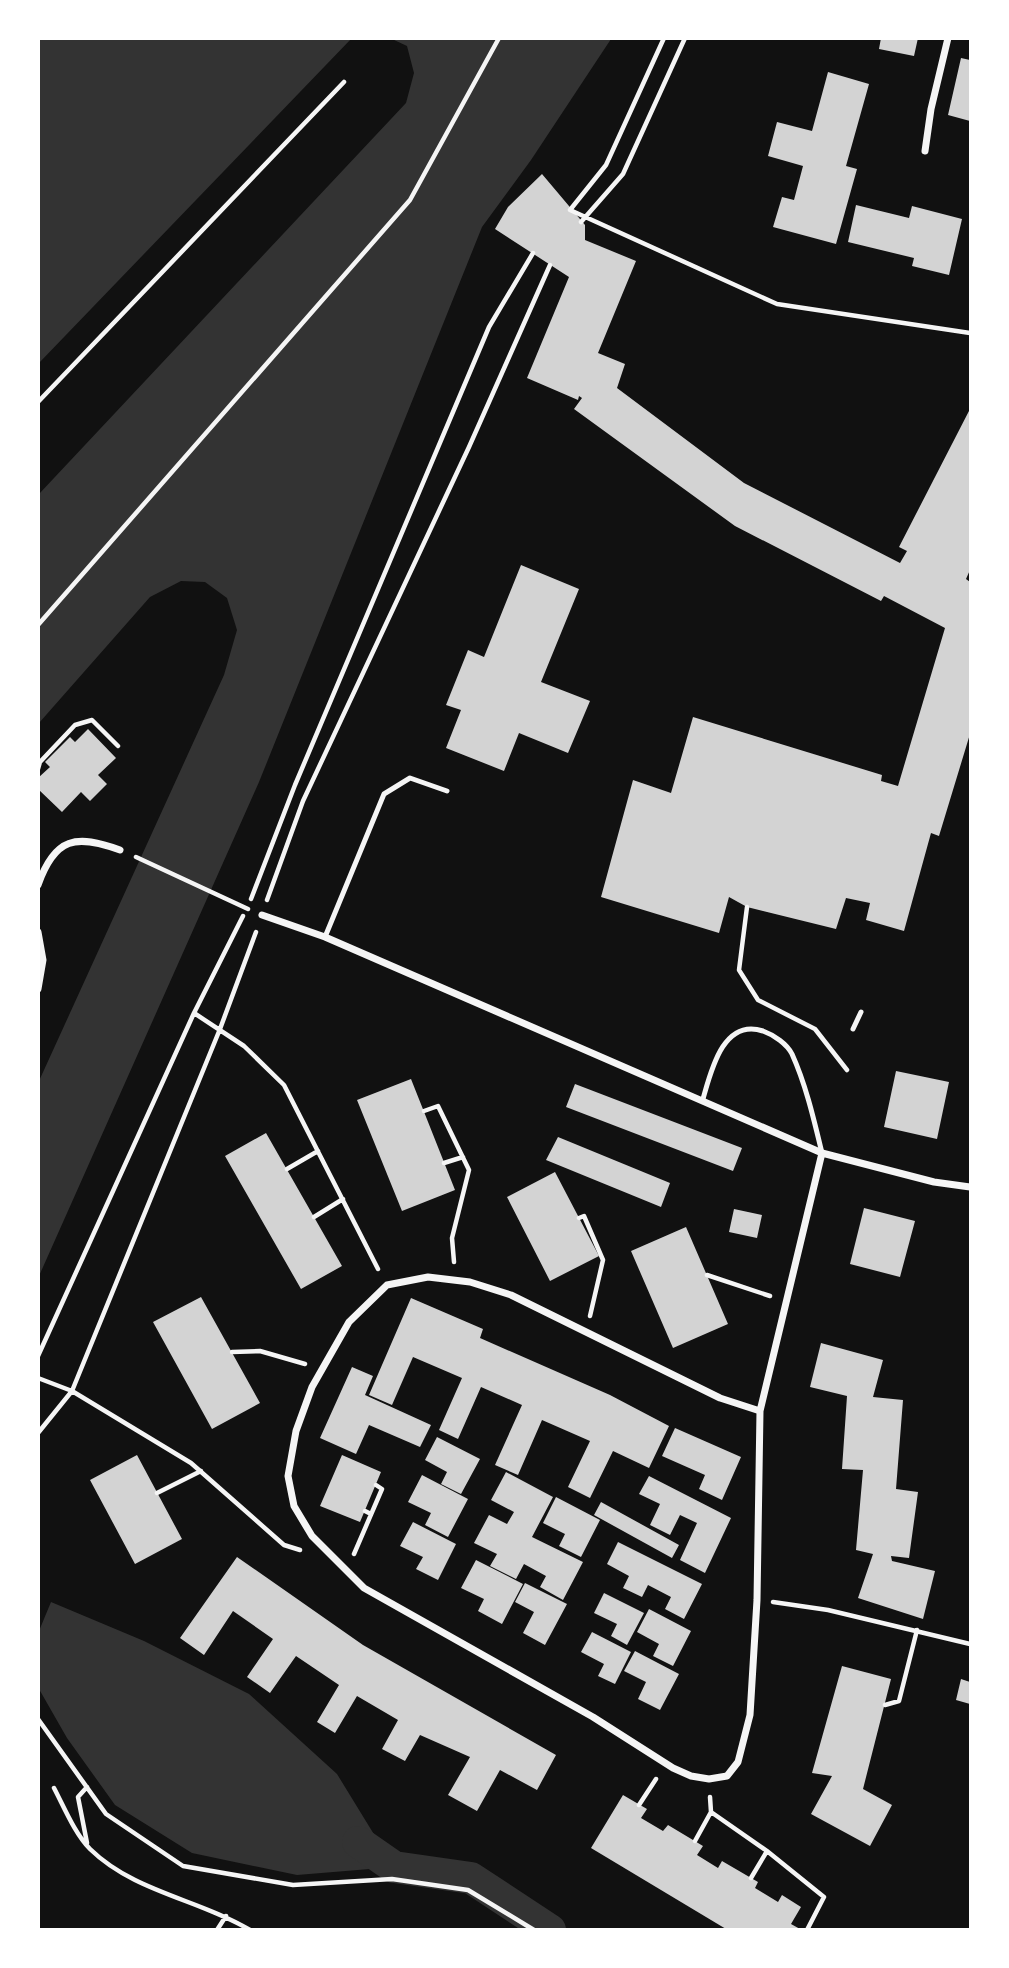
<svg xmlns="http://www.w3.org/2000/svg" width="1009" height="1968" font-family="Karla,sans-serif">
<rect width="100%" height="100%" fill="#111"/>
<path fill="#333" d="M39 38 351 39 39 363 38 39Z
M392 39H611L531 160 482 227 259 782 39 1276V1081L224 675 237 630 227 598 205 582 181 581 150 597 39 723V494L406 103 414 73 407 46Z
M51 1602 144 1641 249 1694 337 1774 394 1867 297 1875 192 1853 115 1805 67 1738 39 1689V1631Z"/>
<g fill="none" stroke-linecap="round" stroke-linejoin="round">
<path stroke="#333" stroke-width="32" d="M358 1842 394 1867 471 1878 550 1930"/>
</g>
<path fill="#d3d3d3" d="M881 38H918L914 56 879 49Z
M961 58 970 60V121L948 115Z
M828 72 869 84 846 166 857 169 836 244 773 227 782 197 794 200 803 166 768 156 777 122 812 131Z
M542 174 585 225V240L636 261 598 353 625 364 617 388 744 483 900 563 907 551 899 547 970 409V570L966 579 970 582V734L939 836 931 833 904 931 866 920 870 903 846 898 836 929 747 907 729 897 719 933 601 897 633 780 671 793 693 717 882 775 881 781 898 786 945 628 884 596 881 601 735 526 574 409 582 398 579 396 578 400 527 378 569 277 495 229 508 207Z
M856 205 909 218 912 206 962 219 949 275 912 266 914 258 848 242Z
M521 565 579 589 541 682 590 701 568 753 519 733 504 771 446 748 461 710 446 705 468 650 484 657Z
M88 729 116 758 98 775 107 784 90 801 81 792 62 812 38 789V778L50 767 45 762 70 737 75 742Z
M896 1071 949 1082 937 1139 884 1127Z
M411 1079 455 1190 402 1211 357 1100Z
M575 1084 742 1148 733 1171 566 1107Z
M266 1133 342 1266 301 1289 225 1156Z
M558 1137 670 1183 661 1207 546 1160Z
M555 1172 599 1256 550 1281 507 1197Z
M864 1208 915 1221 900 1277 850 1264Z
M734 1209 762 1215 757 1238 729 1232Z
M686 1227 728 1324 673 1348 631 1251Z
M201 1297 260 1403 212 1429 153 1322Z
M411 1298 483 1329 480 1338 610 1395 669 1426 649 1468 613 1451 590 1498 568 1487 590 1441 542 1420 518 1475 495 1465 522 1405 481 1387 458 1439 439 1430 462 1378 413 1357 392 1405 369 1395Z
M821 1343 883 1360 873 1397 903 1400 896 1489 918 1492 909 1558 891 1556 892 1561 935 1571 923 1619 858 1598 873 1554 856 1550 863 1470 842 1469 847 1396 810 1387Z
M352 1367 373 1376 365 1395 431 1425 420 1447 369 1425 356 1454 320 1438Z
M675 1428 741 1457 722 1500 699 1489 705 1475 662 1456Z
M437 1437 480 1459 461 1494 441 1484 447 1472 425 1460Z
M137 1455 182 1539 135 1564 90 1480Z
M342 1455 381 1472 360 1522 320 1506Z
M506 1472 553 1497 532 1537 583 1562 563 1600 540 1587 546 1576 524 1564 516 1579 490 1566 497 1554 474 1543 489 1515 507 1524 514 1512 491 1500Z
M422 1475 468 1499 448 1537 425 1525 431 1513 408 1502Z
M649 1476 731 1518 705 1573 680 1560 697 1523 680 1515 670 1535 650 1525 660 1504 639 1494Z
M556 1497 600 1520 581 1557 559 1546 565 1534 543 1523Z
M601 1502 679 1545 672 1558 594 1515Z
M413 1522 456 1544 438 1580 416 1569 423 1557 400 1546Z
M618 1542 702 1584 684 1619 665 1609 671 1597 648 1585 642 1597 623 1588 629 1576 607 1564Z
M237 1557 363 1645 556 1755 537 1790 500 1770 477 1811 448 1795 470 1757 420 1735 405 1761 382 1749 398 1720 357 1696 335 1733 317 1722 339 1685 296 1656 270 1693 247 1677 273 1639 233 1611 204 1655 180 1638Z
M476 1560 523 1584 502 1624 478 1611 484 1599 461 1588Z
M525 1583 567 1604 545 1645 523 1633 534 1612 515 1602Z
M604 1593 644 1613 627 1645 611 1636 617 1624 594 1613Z
M649 1609 691 1631 673 1666 653 1656 659 1644 637 1632Z
M592 1632 631 1652 615 1684 598 1676 604 1664 581 1652Z
M635 1651 679 1674 660 1710 638 1699 646 1682 624 1671Z
M842 1666 891 1679 863 1789 892 1805 870 1846 811 1814 832 1776 812 1773Z
M961 1679 970 1682V1704L956 1700Z
M623 1795 647 1809 641 1818 663 1831 668 1825 703 1846 697 1855 718 1868 722 1861 758 1882 755 1888 778 1902 782 1895 801 1907 791 1924 800 1929H726L591 1848Z"/>
<g fill="none" stroke-linecap="round" stroke-linejoin="round">
<path stroke="#f5f5f5" stroke-width="4.5" d="M664 38 606 165 570 210 777 304 970 333
M581 222 623 174 685 38
M38 402 344 82
M38 625 410 200 499 38
M38 769 40 762 75 725 92 720 118 746
M136 857 248 909
M251 899 295 785 489 327 533 253
M267 900 303 801 469 447 550 265
M747 907 739 970 758 1000 815 1029 847 1070
M194 1013 244 1046 284 1085 378 1269
M424 1111 438 1106 469 1170 452 1238 454 1262
M444 1163 463 1157
M287 1169 318 1151
M314 1217 343 1199
M579 1218 584 1216 603 1260 590 1316
M707 1275 770 1296
M232 1352 260 1351 305 1364
M38 1356 194 1013 243 916
M38 1378 72 1391 191 1463 284 1545 300 1550
M38 1433 72 1391 220 1029 256 932
M157 1493 201 1471
M365 1511 371 1514
M354 1554 382 1489 376 1485
M773 1602 828 1610 970 1644
M885 1705 899 1701 917 1630
M38 1719 106 1814 183 1866 293 1885 392 1879 468 1890 534 1930
M87 1787 78 1797 87 1843
M54 1788C64 1807 75 1834 90 1849 134 1892 198 1899 250 1930
M639 1805 656 1779
M711 1812 767 1851 751 1878
M695 1841 711 1812 710 1797
M767 1851 824 1897 807 1930
M217 1930 226 1916"/>
<path stroke="#f5f5f5" stroke-width="5" d="M325 937 384 794 410 778 447 791
M853 1029 861 1012
M703 1099C711 1071 723 1018 763 1031 774 1035 787 1044 792 1054 806 1085 814 1120 822 1153"/>
<path stroke="#f5f5f5" stroke-width="7" d="M925 151 931 109 948 38
M38 885C55 837 76 834 120 850
M262 915 325 937 822 1153 934 1182 970 1187
M38 932 43 960 38 989
M760 1411 720 1398 511 1295 470 1282 428 1277 387 1285 349 1322 312 1387 296 1431 288 1476 294 1506 312 1536 364 1588 593 1717 673 1768 691 1776 709 1779 727 1776 738 1762 750 1715 757 1600 760 1411 822 1153"/>
</g>
<rect width="1009" height="1968" fill="none" stroke="#ffffff" stroke-width="80"/>
</svg>
